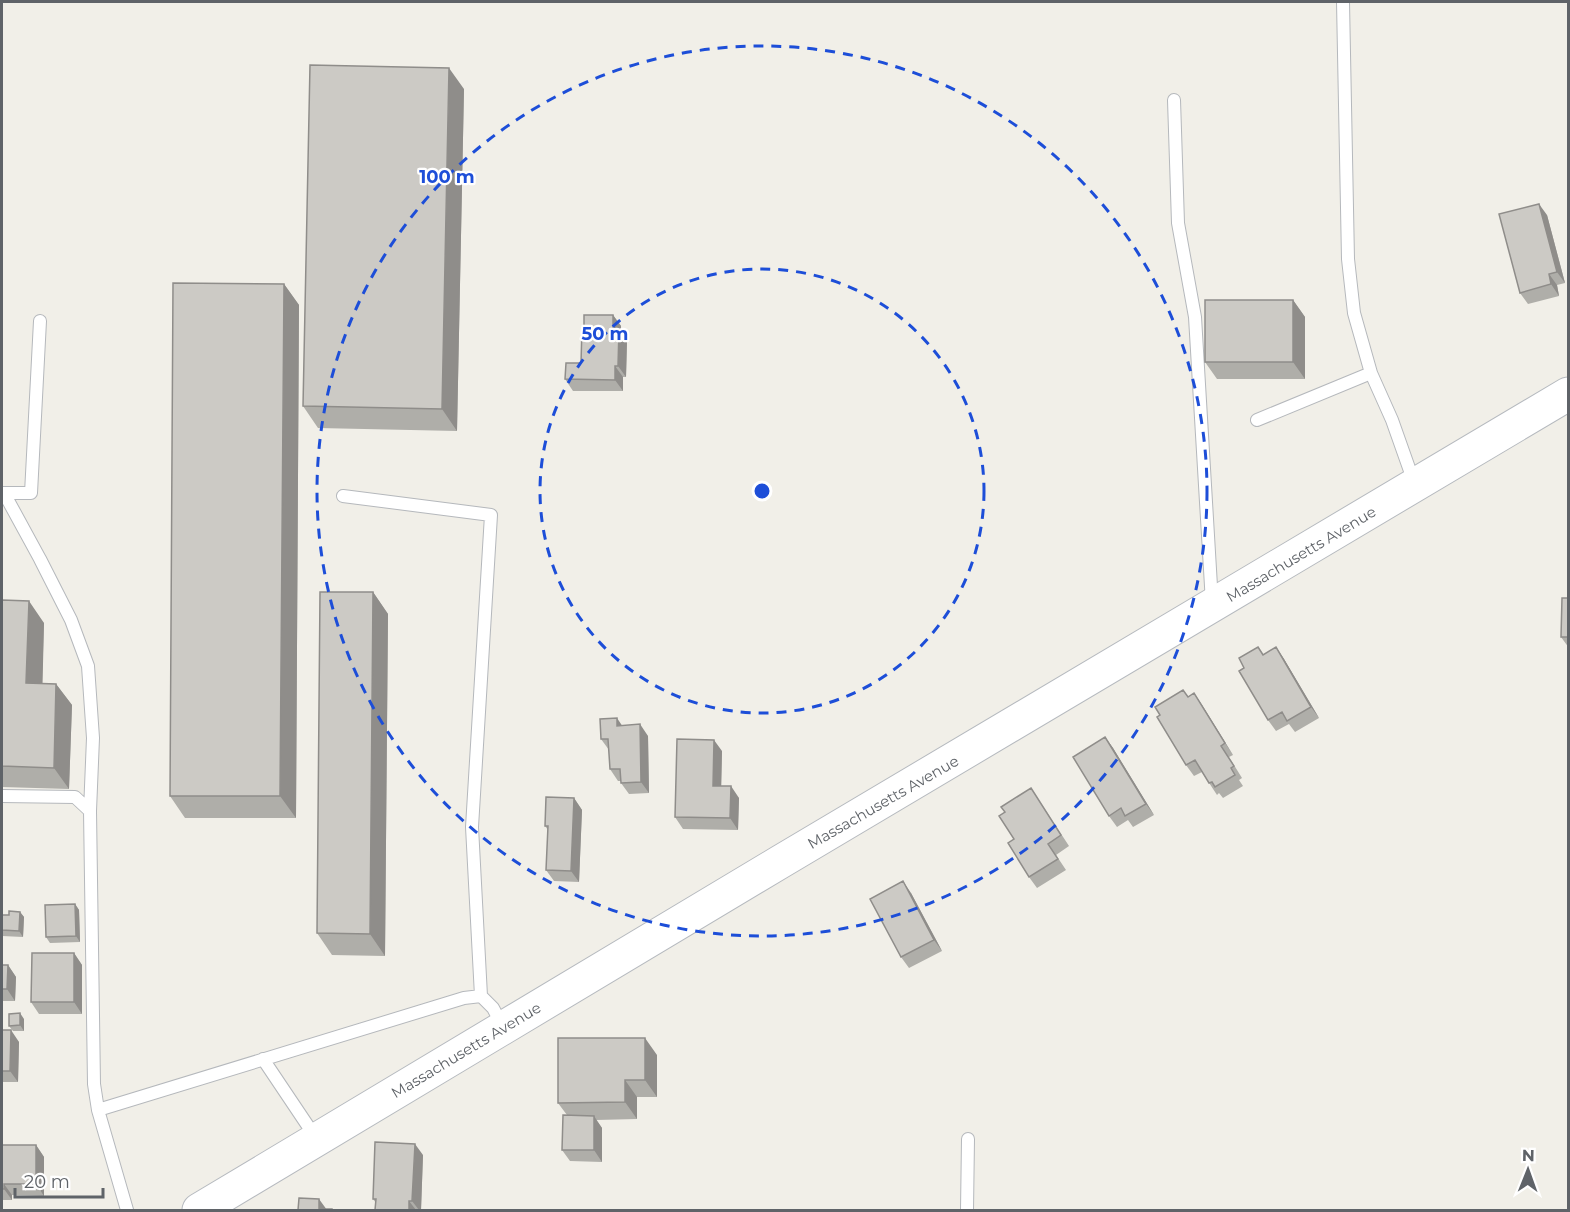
<svg xmlns="http://www.w3.org/2000/svg" width="1570" height="1212" font-family="Montserrat,sans-serif">
<rect width="100%" height="100%" fill="#f1efe8"/>
<g fill="none" stroke-linecap="round" stroke-linejoin="round">
<g stroke="#b5b8bc" stroke-width="14">
<path id="lane" d="M1343 2 1348 259 1354 313 1371 373
M1174 100 1178 223 1195 317 1212 603
M1257 420 1371 373 1392 420 1415 485
M2 493H31L40 321
M4 493 40 559 71 620 88 666 93 738 90 811
M343 496 491 515 472 827 481 996
M2 796 75 797 90 811 94 1084 98 1110 127 1210
M263 1059 316 1138
M98 1110 464 998 481 996 493 1008 502 1025
M967 1210 968 1139"/>
</g>
<g stroke="#b6babf" stroke-width="35">
<path id="secondary" d="M199 1210 780 862 1568 394"/>
</g>
<use href="#lane" stroke="#fff" stroke-width="12"/>
<use href="#secondary" stroke="#fff" stroke-width="33"/>
</g>
<path fill="#afaea9" d="M464 89 457 431 318 428 303 406Z
M1547 215 1565 283 1557 285 1559 296 1528 304 1520 293Z
M284 284 299 305 296 818H185L170 796Z
M1293 300 1305 317V379H1217L1205 362Z
M613 315 621 326V333L627 341 626 377H623V391H573L565 379 581 363 584 327Z
M373 592 388 614 385 956 332 955 317 933Z
M1569 598V648L1561 637Z
M2 600 44 623 42 683 56 684 72 705 69 789 2 787Z
M1258 647 1264 655 1276 647 1284 659 1319 718 1295 732 1289 724 1276 731 1268 720 1244 668Z
M1183 690 1188 697 1194 693 1202 705 1233 755 1229 757 1242 778 1239 780 1243 786 1223 798 1219 793 1217 795 1202 772 1194 776 1186 765Z
M622 726 648 736 649 793 629 794 621 783V781H618L610 769 609 750 601 739Z
M1105 737 1113 748 1154 815 1133 827 1128 820 1117 827 1109 816Z
M722 751 721 786 739 798 738 830 683 829 675 817Z
M1031 788 1069 846 1056 855 1066 870 1037 888 1029 877 1005 812Z
M574 798 582 810 579 882 554 881 546 870 548 830 545 826Z
M911 893 942 951 909 968 901 957Z
M75 904 79 910 80 942 50 943 46 937Z
M20 912 24 917 23 937 2 936V915H9Z
M74 953 82 965V1014H39L31 1002Z
M2 965H8L16 977 15 1001H2V1008Z
M24 1019V1031H13L9 1026Z
M2 1030 19 1042 18 1082H2Z
M657 1055V1097H637V1119L596 1120 602 1128V1162L570 1161 562 1150 567 1115 558 1103Z
M2 1145H36L44 1157V1196L12 1195V1200H2Z
M423 1155 421 1210H376V1203L373 1199Z"/>
<path fill="#8f8d8a" d="M449 68 464 89 457 431 442 409Z
M1539 204 1547 215 1565 283 1557 272Z
M1549 274 1557 285 1559 296 1551 284Z
M284 284 299 305 296 818 280 796Z
M1293 300 1305 317V379L1293 362Z
M613 315 621 326V333L627 341 626 377 618 366 613 329Z
M615 366 623 377V391L615 380Z
M373 592 388 614 385 956 370 934Z
M29 601 44 623 42 705 26 683Z
M1276 647 1284 659 1319 718 1311 707Z
M56 684 72 705 69 789 54 768Z
M1194 693 1202 705 1233 755 1225 743Z
M617 718 625 730 617 726Z
M640 724 648 736 649 793 641 782Z
M1105 737 1113 748 1154 815 1146 804Z
M714 740 722 751 721 797 713 786Z
M731 786 739 798 738 830 730 818Z
M574 798 582 810 579 882 571 871Z
M903 881 911 893 942 951 934 940Z
M75 904 79 910 80 942 76 936Z
M20 912 24 917 23 937 19 931Z
M74 953 82 965V1014L74 1002Z
M8 965 16 977 15 1001 7 989Z
M20 1013 24 1019V1031L20 1025Z
M11 1030 19 1042 18 1082 10 1071Z
M645 1038 657 1055V1097L645 1080Z
M625 1080 637 1097V1119L625 1102Z
M594 1116 602 1128V1162L594 1150Z
M415 1144 423 1155 421 1210H419L412 1201Z
M36 1145 44 1157V1196L36 1184Z
M4 1184 12 1195V1200L4 1189Z
M319 1199 327 1210 319 1209Z
M409 1201 416 1210H409Z"/>
<path fill="#cccac5" stroke="#8f8d8a" stroke-width="1.5" d="M310 65 449 68 442 409 303 406Z
M1539 204 1557 272 1549 274 1551 284 1520 293 1499 214Z
M173 283 284 284 280 796H170Z
M1205 300H1293V362H1205Z
M584 315H613V329H619L618 366H615V380L565 379 566 363H581L582 327H584Z
M320 592H373L370 934 317 933Z
M1562 598H1569V637H1561Z
M2 600 29 601 26 683 56 684 54 768 2 766Z
M1258 647 1263 655 1276 647 1311 707 1287 721 1282 712 1268 720 1239 671 1244 668 1239 658Z
M1183 690 1188 697 1194 693 1225 743 1221 746 1234 766 1231 768 1235 775 1215 787 1212 782 1209 783 1195 760 1186 765 1157 717 1160 715 1155 707Z
M617 718V726L640 724 641 782 621 783 620 769H610L608 739H601L600 719Z
M1105 737 1146 804 1125 816 1121 808 1109 816 1073 757Z
M677 739 714 740 713 786H731L730 818 675 817Z
M1031 788 1061 835 1048 844 1058 859 1029 877 1008 843 1014 839 999 816 1005 812 1001 807Z
M546 797 574 798 571 871 546 870 548 826H545Z
M903 881 934 940 901 957 870 899Z
M75 904 76 936 46 937 45 905Z
M9 911 20 912 19 931 2 930V915H9Z
M32 953H74V1002H31Z
M2 965H8L7 989H2Z
M20 1013V1025L9 1026V1014Z
M2 1030H11L10 1071H2Z
M558 1038H645V1080H625V1102L558 1103Z
M563 1115 594 1116V1150H562Z
M375 1142 415 1144 412 1201H409V1210H375L376 1199H373Z
M2 1145H36V1184H4V1189H2Z
M299 1198 319 1199V1209H332V1210H293H298Z"/>
<g fill="none" stroke="#1d4ed8" stroke-width="3" stroke-dasharray="10 8">
<circle cx="762" cy="491" r="222"/>
<circle cx="762" cy="491" r="445"/>
</g>
<g text-anchor="middle" dominant-baseline="central" stroke-width="4.5" stroke-linejoin="round" paint-order="stroke">
<g font-size="15" fill="#5f6368" stroke="#fff">
<text transform="translate(1301 554) rotate(-31)">Massachusetts Avenue</text>
<text transform="translate(883 802) rotate(-30)">Massachusetts Avenue</text>
<text transform="translate(466 1050) rotate(-31)">Massachusetts Avenue</text>
</g>
</g>
<circle cx="762" cy="491" r="9" fill="#1d4ed8" stroke="#fff" stroke-width="3"/>
<g font-size="18" text-anchor="middle" font-weight="bold" fill="#1d4ed8" stroke="#fff" stroke-width="4.5" stroke-linejoin="round" paint-order="stroke">
<text x="447" y="183">100 m</text>
<text x="605" y="340">50 m</text>
</g>
<rect width="1570" height="1212" fill="none" stroke="#5f6368" stroke-width="6"/>
<g transform="translate(1528 1170) rotate(1)" stroke="#ffffff" stroke-width="4.5" paint-order="stroke">
<path d="M0-4.5L10 22L0 15L-10 22Z" fill="#5f6368"/>
<text y="-9" font-size="16" font-weight="bold" text-anchor="middle" fill="#5f6368">N</text>
</g>
<path d="M15 1188v9h88v-9" fill="none" stroke="#5f6368" stroke-width="3"/>
<text x="24" y="1188" font-size="18" fill="#5f6368" stroke="#ffffff" stroke-width="4.5" paint-order="stroke">20 m</text>
</svg>
